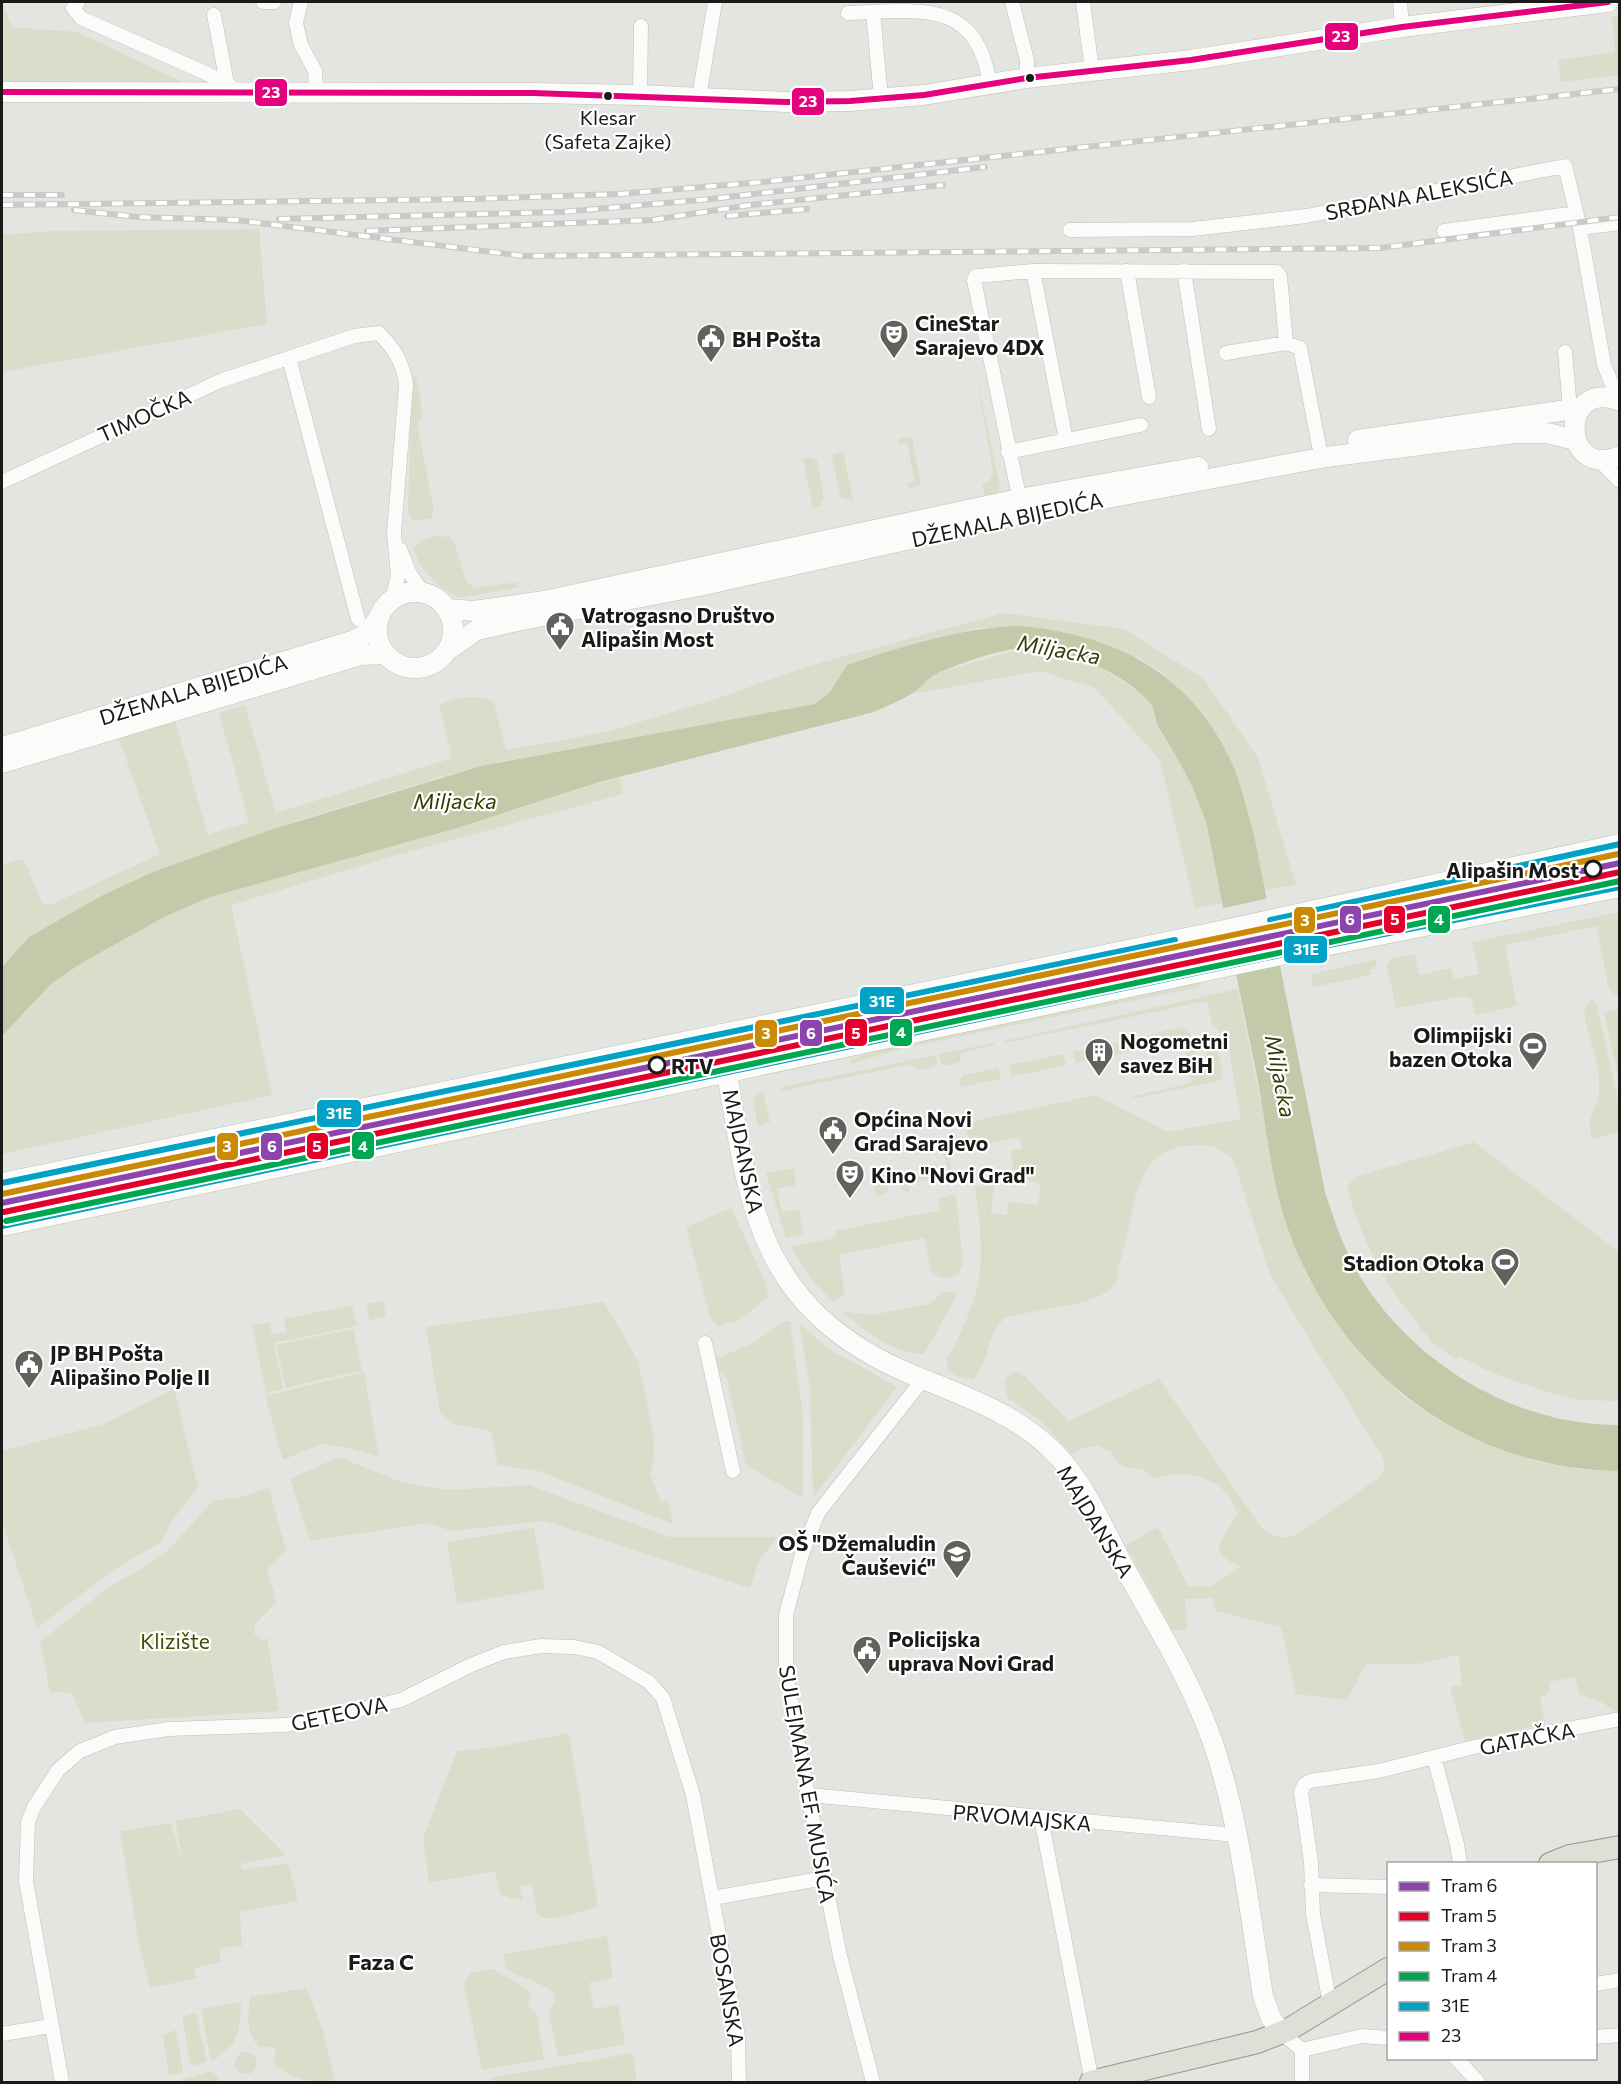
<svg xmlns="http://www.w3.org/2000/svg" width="1621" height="2084" font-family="Commissioner,sans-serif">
<rect width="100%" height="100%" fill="#e3e5e0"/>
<path fill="#d9decb" d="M2 2 12 27 77 32 193 87 2 84Z
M1619 16V75L1561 82 1558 60 1615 52 1612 17Z
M259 229 267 324 2 372V235L51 231Z
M975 368 1000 486 996 494 985 497 982 484 989 482 993 473Z
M416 374 423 416 417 423 434 511 431 519 413 520 408 512 412 380Z
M912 436 921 485 909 488 907 484 915 482 907 443 898 445 899 439Z
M843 451 853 500 854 501 840 497 832 455Z
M810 457 817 461 824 498 820 506 813 508 803 459Z
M434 536 450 537 454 541 466 581 475 588 518 582 519 587 460 598C440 589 418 570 414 547L423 540Z
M1003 613 1124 629 1204 679 1258 758 1296 885 1264 890 1244 796 1231 761 1188 697 1163 673 1139 658 998 627 979 628 924 640 847 665 830 692 815 704 553 754 508 760 450 774 309 817 153 872 103 895 13 955 2 967V865L20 859 24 860 43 905 52 904 160 854 117 734 174 717 208 835 249 822 219 713 245 705 276 813 452 758 439 705C456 698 477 693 494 702L506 750 606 732 716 699 805 667Z
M1024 648 1054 652 1090 662 1140 692 1153 705 1156 725 1178 757 1198 795 1207 826 1222 903 1195 908 1160 760 1095 688 1040 671 912 694 937 673Z
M619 777 623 794 397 855 231 905 272 1095 2 1154V1036L51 984 80 964 164 917 210 897 454 829Z
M1619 912V995L1614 994 1608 987 1597 926 1505 945 1517 1006 1475 1015 1472 999 1464 996 1396 1008 1387 966 1390 959 1415 954 1419 975 1451 968 1454 979 1479 974 1472 942Z
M1375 960 1377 961 1375 968 1369 970 1370 975 1313 987 1311 974Z
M1202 979 1199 987 904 1048 851 1064 850 1059 892 1046Z
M1238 989 1283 1212 1307 1276 1362 1356 1402 1395 1438 1420 1481 1441 1539 1462 1582 1470 1619 1471V1714L1600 1701 1580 1695 1575 1677 1549 1682 1550 1691 1540 1698 1545 1724 1465 1741 1450 1687 1462 1685 1459 1655 1417 1664H1366L1347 1700 1296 1694 1281 1627 1216 1611 1212 1598 1185 1599 1187 1630H1172L1126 1545 1158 1527 1188 1586 1211 1587 1240 1567 1223 1557 1218 1548 1237 1513C1228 1477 1184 1468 1154 1478L1142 1469 1125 1467 1117 1462 1111 1452 1098 1446 1082 1448 1072 1454 1041 1421 1007 1397 1004 1379 1016 1371 1025 1376 1069 1421 1159 1379 1261 1527C1271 1537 1281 1540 1295 1535L1379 1478 1385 1467 1384 1460 1271 1277 1233 1159C1218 1146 1206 1144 1186 1146 1125 1153 1137 1227 1117 1269 1117 1274 1118 1279 1116 1283 1102 1307 1031 1309 1005 1318 986 1334 990 1362 973 1380L958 1377 947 1369V1359C984 1292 986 1263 975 1187L994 1185 991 1213 1007 1215 1008 1202 1038 1205 1041 1183 1011 1179 1013 1162 1010 1152 1022 1148 1021 1140 1017 1138 969 1147 967 1126 982 1119 1096 1095 1168 1132 1241 1119 1227 1039 1212 1023 1207 1001 1005 1043 1004 1041Z
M1591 999 1596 1002 1619 1104V1132L1592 1139C1585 1113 1598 1113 1599 1090 1601 1063 1587 1037 1584 1011Z
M1619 1009H1620L1619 1080 1604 1013Z
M1180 1027 1190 1033 1196 1057 1194 1064 1189 1065 1183 1041 1142 1049 1139 1038Z
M1207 1036 1215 1041 1223 1075 1221 1080 1137 1098 1130 1097 1192 1083 1190 1071 1209 1067 1204 1040Z
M1130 1040 1133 1051 1076 1063 1073 1052Z
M994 1043V1045L961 1053 960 1062 945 1066 941 1064 939 1054Z
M1063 1054 1066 1065 1012 1077 1009 1065Z
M935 1055 937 1064 934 1067 918 1070 912 1064 782 1091 781 1087Z
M998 1068 1001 1079 961 1087 960 1081 964 1075Z
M763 1092 770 1122 758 1126 753 1099 758 1093Z
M946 1139 954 1182 950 1183 948 1176 909 1184 910 1193 903 1191 899 1179 902 1172 905 1171 908 1179 948 1171 941 1140Z
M1474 1142 1619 1252V1401L1578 1400 1544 1391 1490 1372 1460 1356 1456 1360 1428 1339 1429 1337 1418 1328 1420 1326C1384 1285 1362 1240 1347 1187L1355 1177Z
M794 1168 796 1185 777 1189 782 1212 799 1210 803 1234 786 1238 766 1173Z
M882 1176 889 1183V1188L884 1194 876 1196 873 1177Z
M956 1194 963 1263 959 1274C949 1279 941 1280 931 1272L924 1238 839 1255 845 1294 833 1302 813 1281 790 1246 836 1238 835 1231 940 1210 938 1199Z
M731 1208 766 1283 768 1298 739 1320 718 1326 710 1317 686 1227Z
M945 1291 955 1293 956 1297 924 1354C893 1355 863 1328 840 1311L871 1315 929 1304Z
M384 1301 386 1317 369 1320 367 1304Z
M604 1302 638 1361 654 1437V1460L650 1473 661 1502 668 1500 673 1524 539 1471 498 1465 491 1431 456 1425 440 1413 426 1327Z
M352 1305 357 1326 274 1343 283 1389 266 1393 252 1325 269 1322 272 1335 286 1332 284 1319Z
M784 1321H790L803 1415V1498L746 1465 726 1375 716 1369 715 1359 753 1343Z
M799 1324 832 1351 893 1384 896 1388 813 1498 810 1388Z
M353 1329 362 1370 286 1388 276 1345Z
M364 1372 379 1457 350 1448 321 1444 283 1460 265 1396Z
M174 1389 198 1487 174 1518 161 1542 115 1569 37 1628 2 1522V1451L104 1424Z
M339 1457 401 1482 447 1490 529 1485 669 1537H777L759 1561 750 1588 545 1521 451 1531 427 1523 310 1541 290 1479Z
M269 1488 286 1550 267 1570 277 1602 255 1624 254 1633 259 1639 264 1640 267 1637 279 1711 85 1723 72 1693 50 1692 40 1642 109 1587 145 1567 169 1549 214 1500 238 1498Z
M534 1527 545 1589 457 1604 447 1542Z
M569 1733 598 1906C583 1910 552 1925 538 1915L531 1884 520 1887 523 1901 501 1895 495 1871 429 1883 423 1839 457 1751 496 1747Z
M240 1809 286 1855 241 1864 243 1870 288 1863 298 1901 240 1912 242 1946 219 1948 221 1962 194 1968 197 1978 150 1988 139 1944 120 1831 171 1823 181 1859 176 1821Z
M607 1936 613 1977 589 1983 594 2009 618 2005 625 2044 558 2057 549 2013 555 2001 553 1993C543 1982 521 1979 506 1968L503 1954Z
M493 1969 531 1992 528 2005 537 2014 544 2059 482 2070 464 1984 471 1973Z
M306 1988 323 2030 335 2082C312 2083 292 2080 274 2064L276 2047H259C245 2031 248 2017 250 1997Z
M242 2002C238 2036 240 2042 211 2062L201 2009Z
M196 2013 207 2062 191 2066 182 2017Z
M176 2030 183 2072 169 2076 163 2035Z
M235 2063a11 11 0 1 1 22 0a11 11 0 1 1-22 0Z
M633 2053 637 2082H494L489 2078Z
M212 2071 222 2082H175Z"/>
<path fill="#c2caa9" d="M1019 626C1113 634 1190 672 1231 761 1242 786 1248 813 1255 840L1325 1192C1336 1227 1349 1262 1370 1292 1427 1372 1521 1425 1619 1425V1471C1460 1469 1330 1365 1283 1214 1269 1166 1265 1115 1255 1066 1238 986 1223 906 1207 826 1196 789 1179 760 1159 728 1154 721 1156 710 1150 703 1128 674 1060 646 1023 648 996 650 965 662 940 672 928 677 922 688 911 694 900 701 886 706 874 712L603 781 454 829 210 897 164 917 80 964 51 984 2 1036V967L29 937 103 895 153 872 270 830 481 766 815 704 830 692 847 665C904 646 958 628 1019 626Z"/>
<path fill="#e3e5e0" d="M1269 898 1283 963 1232 974 1220 909Z"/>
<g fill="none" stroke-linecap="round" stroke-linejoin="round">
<g stroke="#bfc0bc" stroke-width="15">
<path id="street" d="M78 2 73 8 81 18 199 70 227 83 238 93
M263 2H274
M301 2 296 23 301 45 315 71 316 93
M1012 2 1027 60V78
M1083 2 1092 70
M1400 2 1402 27
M873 12 881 98
M848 13C925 10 977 0 990 85
M214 15 227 83
M640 95 641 26
M699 97 715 2
M1580 228 1620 223
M1070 230 1193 229 1306 216 1565 166 1580 228 1604 365 1619 401
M1444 231 1576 213
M1033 271 1066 440
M1127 271 1149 397
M1184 271 1209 429
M1565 352 1570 409
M1226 353 1286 343 1300 348 1319 446
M289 358 358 619
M1008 452 1141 425
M1598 459 1620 481
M2 482 220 381 354 336 379 333C395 350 403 362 406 385L394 533 398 576 392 600
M1021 506 974 280 976 276 1033 271 1277 272 1280 276 1286 343
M400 549 410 574 423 592
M705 1343 733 1471
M1434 1757 1457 1844 1460 1864
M809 1795 1235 1835
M1041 1818 1092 2082
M1311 1885 1388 1887
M713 1898 825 1878
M1596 1984 1620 1980
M1330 2004 1313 1914 1311 1862 1301 1792 1304 1785 1310 1781 1379 1771 1474 1747 1620 1719
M1282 2033 1302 2050V2082
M2 2034 51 2026
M1596 2037 1620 2035
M1302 2050 1362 2036 1388 2038
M1456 2058 1478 2082
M62 2082 26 1881 28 1822 34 1807 58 1770 80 1751 115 1737 169 1729 286 1725 331 1716 401 1700 471 1665 504 1652 541 1646 574 1647 598 1652 649 1682 663 1698 693 1795 738 2037 739 2082
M873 2082 840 1956 799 1750 786 1671V1615L802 1554 818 1513 924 1378"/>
</g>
<g stroke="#bfc0bc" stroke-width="21">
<path id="secondary" d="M2 92 533 93 640 95 786 102 850 101 924 95 1027 78 1191 60 1402 27 1608 2
M1620 401C1559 377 1560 481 1620 456
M1358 440 1581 408
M377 630a38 38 0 1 1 76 0a38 38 0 1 1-76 0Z
M448 609 474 611 544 601 1019 499 1198 467
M448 650 477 630 522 620 699 586 1022 514 1326 457 1515 433H1547L1575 440
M2 747 355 640 367 633 378 619
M2 763 361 655 386 654
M720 1034C748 1179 743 1296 897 1368 950 1392 1009 1408 1052 1450 1083 1480 1103 1527 1123 1565 1155 1623 1191 1680 1213 1743 1240 1822 1250 1914 1263 1996L1271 2018 1282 2033
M2 1183 1215 932 1620 844
M2 1226 1304 950 1620 887"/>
</g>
<g stroke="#949787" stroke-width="24">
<path id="primary" d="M1550 1864 1570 1856 1620 1847
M1091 2082 1257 2042 1288 2030 1388 1969"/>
</g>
<use href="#street" stroke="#fbfbfa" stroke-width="14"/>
<use href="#secondary" stroke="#fbfbfa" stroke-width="20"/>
<use href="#primary" stroke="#dee0d7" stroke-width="22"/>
<g stroke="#cacac9" stroke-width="6">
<path id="rail" d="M2 195H62
M2 205 473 199 619 194 762 182 1620 89
M74 210 137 217 236 220 524 256 1380 248 1620 217
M727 216 807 209
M279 219 562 212 711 199 985 167
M367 231 652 220 750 205 943 185"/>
</g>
<use href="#rail" stroke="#fff" stroke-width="4" stroke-dasharray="11" stroke-linecap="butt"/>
<g stroke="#fff" stroke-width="10">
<path id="bus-1" d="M1270 920 1620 844
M2 1183 1175 940
M2 1226 1304 950 1620 887"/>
</g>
<g stroke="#fff" stroke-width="10">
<path id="bus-2" d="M2 92 533 93 786 102 850 101 924 95 1027 78 1191 60 1402 27 1608 2"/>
</g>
<use href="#bus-1" stroke="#01a2c5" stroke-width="6"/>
<use href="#bus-2" stroke="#e5007d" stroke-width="6"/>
<g stroke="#fff" stroke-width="10">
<path id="tram-1" d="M2 1203 1620 863"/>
</g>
<g stroke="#fff" stroke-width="10">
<path id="tram-2" d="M4 1212 1620 872"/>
</g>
<g stroke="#fff" stroke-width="10">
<path id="tram-3" d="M2 1194 1618 854"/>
</g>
<g stroke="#fff" stroke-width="10">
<path id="tram-4" d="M6 1221 1620 881"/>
</g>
<use href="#tram-1" stroke="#8e44ad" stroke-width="6"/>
<use href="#tram-2" stroke="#e4002b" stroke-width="6"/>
<use href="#tram-3" stroke="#cb8a05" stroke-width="6"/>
<use href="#tram-4" stroke="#00a651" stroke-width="6"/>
</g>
<defs>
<g id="theatre-pin" transform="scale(1.5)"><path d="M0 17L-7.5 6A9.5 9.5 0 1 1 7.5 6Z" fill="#60625e" stroke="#fff"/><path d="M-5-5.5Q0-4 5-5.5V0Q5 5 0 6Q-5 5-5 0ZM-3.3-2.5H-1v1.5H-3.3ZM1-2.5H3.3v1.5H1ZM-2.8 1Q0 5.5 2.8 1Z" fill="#fff"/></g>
<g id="civic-pin" transform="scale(1.5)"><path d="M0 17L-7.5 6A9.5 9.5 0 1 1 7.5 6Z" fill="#60625e" stroke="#fff"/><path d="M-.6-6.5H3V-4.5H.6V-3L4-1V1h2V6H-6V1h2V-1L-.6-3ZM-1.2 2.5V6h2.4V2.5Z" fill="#fff"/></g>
<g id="stadium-pin" transform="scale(1.5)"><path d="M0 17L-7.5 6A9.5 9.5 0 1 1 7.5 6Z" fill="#60625e" stroke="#fff"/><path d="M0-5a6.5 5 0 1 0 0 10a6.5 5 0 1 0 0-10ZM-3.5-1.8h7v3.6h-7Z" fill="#fff"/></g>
<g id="building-pin" transform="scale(1.5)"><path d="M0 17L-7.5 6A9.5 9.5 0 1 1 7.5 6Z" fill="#60625e" stroke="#fff"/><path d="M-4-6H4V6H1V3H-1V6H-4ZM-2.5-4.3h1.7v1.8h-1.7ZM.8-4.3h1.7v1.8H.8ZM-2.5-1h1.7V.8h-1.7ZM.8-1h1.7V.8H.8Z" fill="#fff"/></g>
<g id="school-pin" transform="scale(1.5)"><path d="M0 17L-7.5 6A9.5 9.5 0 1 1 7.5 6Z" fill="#60625e" stroke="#fff"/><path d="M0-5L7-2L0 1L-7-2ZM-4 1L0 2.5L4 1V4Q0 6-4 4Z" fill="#fff"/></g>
</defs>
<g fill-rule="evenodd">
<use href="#theatre-pin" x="894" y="334"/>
<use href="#civic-pin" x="711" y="338"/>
<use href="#civic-pin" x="560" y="626"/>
<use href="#stadium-pin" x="1533" y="1046"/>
<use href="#building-pin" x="1099" y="1052"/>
<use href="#civic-pin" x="833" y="1130"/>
<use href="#theatre-pin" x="850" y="1174"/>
<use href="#stadium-pin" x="1505" y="1262"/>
<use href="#civic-pin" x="29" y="1364"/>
<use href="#school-pin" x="957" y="1554"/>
<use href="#civic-pin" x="867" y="1650"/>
</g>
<g fill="#1a1b18" stroke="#fff" stroke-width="2">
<circle cx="1030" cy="78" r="5"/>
<circle cx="608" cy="96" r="5"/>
</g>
<g fill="#fff" stroke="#1a1b18" stroke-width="3">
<circle cx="1593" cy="869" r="8"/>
<circle cx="657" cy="1065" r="8"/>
</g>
<g text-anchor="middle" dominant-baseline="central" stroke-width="4.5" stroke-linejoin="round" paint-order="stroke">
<g font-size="20" fill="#1a1b18" stroke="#fff">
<text x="608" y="117">Klesar<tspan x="608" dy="24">(Safeta Zajke)</tspan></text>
</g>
<g font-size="21" fill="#1a1b18" stroke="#fff">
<text transform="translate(1419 194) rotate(-11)">SRĐANA ALEKSIĆA</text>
<text transform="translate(144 415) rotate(-24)">TIMOČKA</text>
<text transform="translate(1007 519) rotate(-12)">DŽEMALA BIJEDIĆA</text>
<text transform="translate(193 689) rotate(-17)">DŽEMALA BIJEDIĆA</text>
<text transform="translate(744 1151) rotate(78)">MAJDANSKA</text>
<text transform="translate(1096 1521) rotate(59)">MAJDANSKA</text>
<text transform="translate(339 1713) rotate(-12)">GETEOVA</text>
<text transform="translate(1527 1738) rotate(-11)">GATAČKA</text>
<text transform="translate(808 1784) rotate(80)">SULEJMANA EF. MUSIĆA</text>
<text transform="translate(1022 1817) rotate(5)">PRVOMAJSKA</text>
<text transform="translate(728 1990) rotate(80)">BOSANSKA</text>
</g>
<g font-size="21" font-weight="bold" fill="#1a1b18" stroke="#fff" text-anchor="start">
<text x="915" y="322">CineStar<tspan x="915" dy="24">Sarajevo 4DX</tspan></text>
<text x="732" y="338">BH Pošta</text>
<text x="581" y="614">Vatrogasno Društvo<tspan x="581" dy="24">Alipašin Most</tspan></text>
<text x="1512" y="1034" text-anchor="end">Olimpijski<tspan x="1512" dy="24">bazen Otoka</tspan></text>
<text x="1120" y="1040">Nogometni<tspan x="1120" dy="24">savez BiH</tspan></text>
<text x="854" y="1118">Općina Novi<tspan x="854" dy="24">Grad Sarajevo</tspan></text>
<text x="871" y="1174">Kino "Novi Grad"</text>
<text x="1484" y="1262" text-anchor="end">Stadion Otoka</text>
<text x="50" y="1352">JP BH Pošta<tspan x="50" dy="24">Alipašino Polje II</tspan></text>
<text x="936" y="1542" text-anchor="end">OŠ "Džemaludin<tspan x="936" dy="24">Čaušević"</tspan></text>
<text x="888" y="1638">Policijska<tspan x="888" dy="24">uprava Novi Grad</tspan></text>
</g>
<g font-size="21" font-weight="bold" fill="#1a1b18" stroke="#fff" text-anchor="end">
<text x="1579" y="869">Alipašin Most</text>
<text x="671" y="1065" text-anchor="start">RTV</text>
</g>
<g font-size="21" fill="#414d00" stroke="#fff">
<text x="175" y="1640">Klizište</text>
</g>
<g font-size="22" font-style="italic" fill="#333c04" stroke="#fff">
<text transform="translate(1059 649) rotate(10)">Miljacka</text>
<text x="455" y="800">Miljacka</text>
<text transform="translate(1281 1076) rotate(79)">Miljacka</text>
</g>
<g font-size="22" font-weight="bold" fill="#1a1b18" stroke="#fff">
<text x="381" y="1961">Faza C</text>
</g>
</g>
<g stroke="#fff" stroke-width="2">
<rect x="1324" y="22" width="35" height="29" rx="6" fill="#e5007d"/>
<rect x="254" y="78" width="34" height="29" rx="6" fill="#e5007d"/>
<rect x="791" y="87" width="34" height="29" rx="6" fill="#e5007d"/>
<rect x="1427" y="905" width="24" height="29" rx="6" fill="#00a651"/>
<rect x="1383" y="905" width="23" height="29" rx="6" fill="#e4002b"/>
<rect x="1339" y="905" width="23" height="29" rx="6" fill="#8e44ad"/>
<rect x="1293" y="906" width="23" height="28" rx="6" fill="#cb8a05"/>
<rect x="1283" y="935" width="45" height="29" rx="6" fill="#01a2c5"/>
<rect x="859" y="986" width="46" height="29" rx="6" fill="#01a2c5"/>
<rect x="889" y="1018" width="24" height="29" rx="6" fill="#00a651"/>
<rect x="844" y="1018" width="24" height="29" rx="6" fill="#e4002b"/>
<rect x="799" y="1019" width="24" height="28" rx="6" fill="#8e44ad"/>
<rect x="754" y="1019" width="24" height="29" rx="6" fill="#cb8a05"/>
<rect x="316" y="1099" width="46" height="29" rx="6" fill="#01a2c5"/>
<rect x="351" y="1131" width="24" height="29" rx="6" fill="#00a651"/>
<rect x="306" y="1132" width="23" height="28" rx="6" fill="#e4002b"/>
<rect x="260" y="1132" width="23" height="29" rx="6" fill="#8e44ad"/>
<rect x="216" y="1132" width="23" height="29" rx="6" fill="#cb8a05"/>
</g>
<g font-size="16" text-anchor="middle" font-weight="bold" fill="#fff">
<text x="1341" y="42">23</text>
<text x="271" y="98">23</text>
<text x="808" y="107">23</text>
<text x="1439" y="925">4</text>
<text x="1395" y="925">5</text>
<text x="1350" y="925">6</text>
<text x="1305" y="926">3</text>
<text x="1306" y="955">31E</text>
<text x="882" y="1007">31E</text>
<text x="901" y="1038">4</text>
<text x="856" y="1039">5</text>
<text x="811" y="1039">6</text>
<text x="766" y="1039">3</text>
<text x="339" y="1119">31E</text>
<text x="363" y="1152">4</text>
<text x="317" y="1152">5</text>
<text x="272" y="1152">6</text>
<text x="227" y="1152">3</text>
</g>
<rect width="1621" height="2084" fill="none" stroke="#1a1b18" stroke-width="6"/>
<rect x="1387" y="1862" width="210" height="198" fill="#ffffff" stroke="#a3a4a3" stroke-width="1.5"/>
<rect x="1399" y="1882" width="30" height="9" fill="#8e44ad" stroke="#a3a4a3" stroke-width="1.5"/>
<text x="1441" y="1892" font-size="18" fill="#1a1b18">Tram 6</text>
<rect x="1399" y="1912" width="30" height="9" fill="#e4002b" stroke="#a3a4a3" stroke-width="1.5"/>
<text x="1441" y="1922" font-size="18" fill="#1a1b18">Tram 5</text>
<rect x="1399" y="1942" width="30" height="9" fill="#cb8a05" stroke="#a3a4a3" stroke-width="1.5"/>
<text x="1441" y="1952" font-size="18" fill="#1a1b18">Tram 3</text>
<rect x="1399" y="1972" width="30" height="9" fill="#00a651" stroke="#a3a4a3" stroke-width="1.5"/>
<text x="1441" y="1982" font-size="18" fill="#1a1b18">Tram 4</text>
<rect x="1399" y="2002" width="30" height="9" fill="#01a2c5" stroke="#a3a4a3" stroke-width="1.5"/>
<text x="1441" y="2012" font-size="18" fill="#1a1b18">31E</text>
<rect x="1399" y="2032" width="30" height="9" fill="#e5007d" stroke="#a3a4a3" stroke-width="1.5"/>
<text x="1441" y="2042" font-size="18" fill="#1a1b18">23</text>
</svg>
